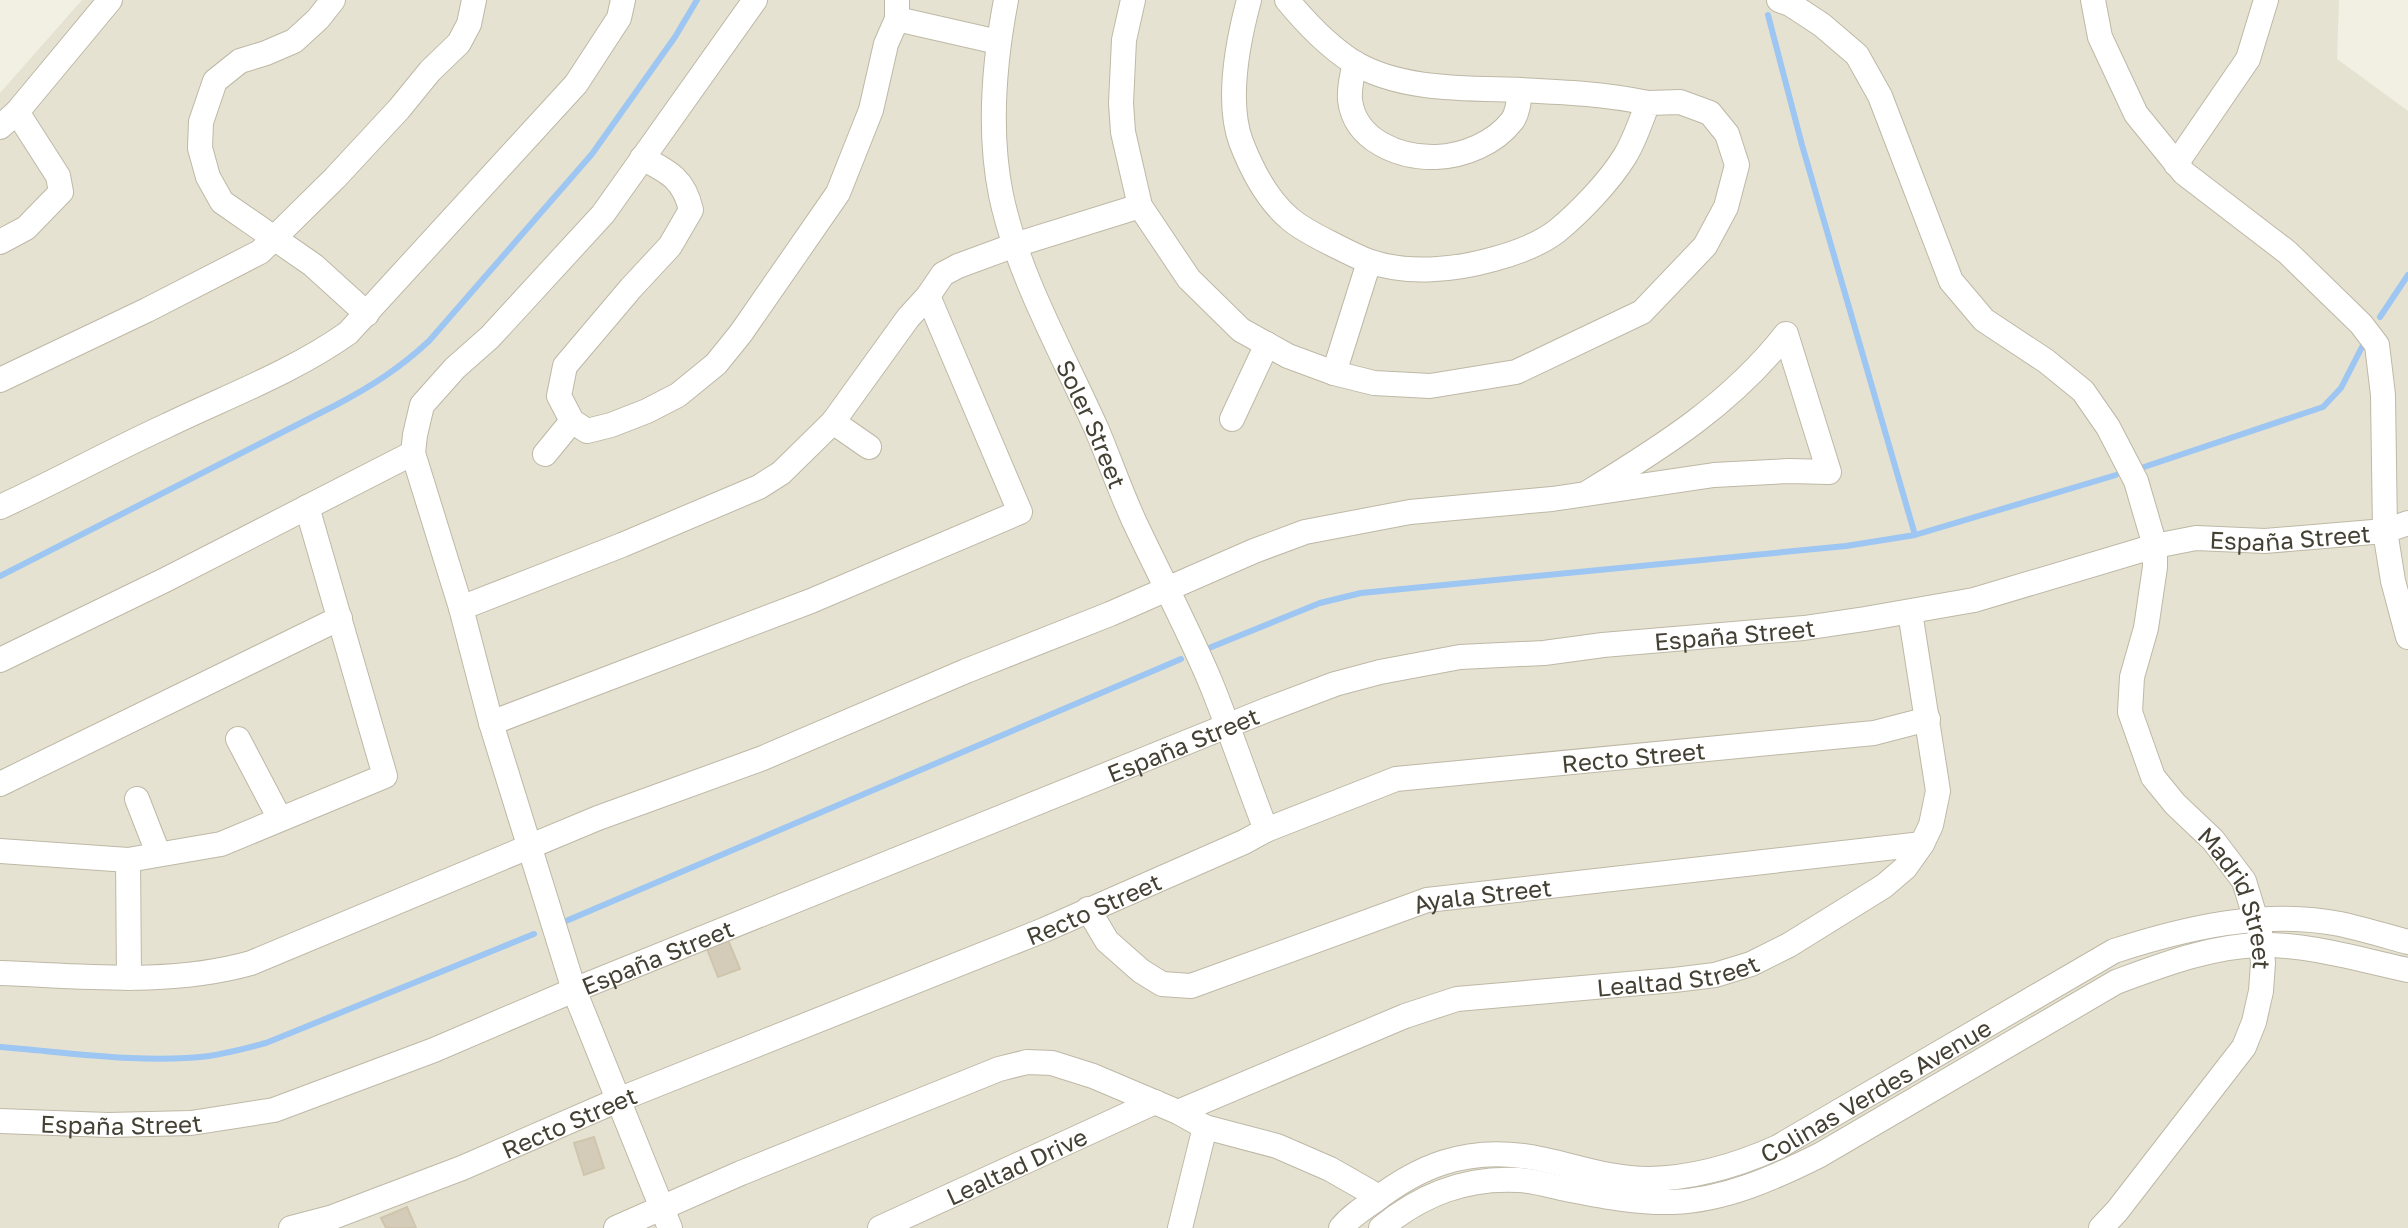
<svg xmlns="http://www.w3.org/2000/svg" width="2408" height="1228" font-family="'Golos Text',sans-serif">
<rect width="100%" height="100%" fill="#f2efe3"/>
<path fill="#e6e2d1" d="M82 0H2339L2337 59 2408 111V1228H0V93Z"/>
<g fill="none" stroke-linecap="round" stroke-linejoin="round">
<path stroke="#9dc6f2" stroke-width="6" d="M1768 15 1802 145 1915 535
M2380 317 2408 275
M2144 467 2323 407 2341 388 2363 345
M0 576 336 405C372 386 400 368 429 341L592 154 675 37 697 0
M1209 648 1320 603 1361 593 1846 546 1915 535 2116 475
M566 921 1181 659
M0 1047C66 1052 143 1064 209 1056 229 1053 247 1048 266 1043L534 934"/>
</g>
<path fill="#d4ccb9" stroke="#cfc5ac" stroke-width="2" d="M728 940 740 969 718 977 707 949Z
M594 1137 604 1168 584 1175 574 1143Z
M407 1207 416 1228H386L381 1218Z"/>
<g fill="none" stroke-linecap="round" stroke-linejoin="round">
<g stroke="#beb8a6" stroke-width="26">
<g id="minor">
<path d="M333 0 318 19 294 41 266 53 240 61 215 81 201 122 200 148 208 177 222 202 313 265 367 314"/>
<path id="s1" d="M1006 0C994 63 988 131 1001 195 1018 276 1063 354 1097 430 1110 461 1121 493 1135 523 1160 576 1187 627 1210 681 1230 730 1247 781 1266 830"/>
<path d="M1133 0 1124 40 1121 103 1123 132 1140 206 1189 279 1241 330 1288 356 1334 373 1374 383 1430 386 1516 372 1642 312 1705 246 1726 207 1737 165 1727 134 1710 113 1680 102 1648 103C1641 120 1635 140 1625 156 1609 182 1580 212 1557 231 1539 245 1516 253 1494 259 1455 270 1408 275 1368 261 1355 256 1342 249 1330 243 1316 236 1300 228 1289 218 1267 199 1251 168 1241 142 1226 101 1238 41 1249 0"/>
<path d="M1287 0C1306 23 1328 46 1353 62 1401 91 1467 88 1521 90 1564 92 1606 94 1648 103"/>
<path id="s2" d="M1779 0 1790 4 1822 25 1857 55 1880 96 1951 281 1984 320 2046 361 2083 391 2108 427 2136 481 2155 546V567L2146 628 2132 677 2130 712 2153 777 2175 804 2213 840 2244 881 2260 933 2263 963 2261 991 2254 1022 2244 1047 2117 1211 2101 1228"/>
<path d="M2093 0 2100 37 2136 114 2184 173 2287 252 2361 324 2377 345 2383 395 2385 531 2393 581 2408 637"/>
<path d="M897 19 998 42"/>
<path d="M1355 63C1352 75 1349 88 1350 100 1355 141 1400 158 1436 157 1464 156 1495 143 1512 121 1518 113 1519 100 1520 90"/>
<path d="M0 127 17 112 110 0"/>
<path d="M642 158C669 172 684 179 691 210L670 246 631 288 565 366 559 396 572 421 587 431 611 425 647 411 678 395 716 364 741 333 838 193 871 110 886 44 897 19V0"/>
<path d="M2176 164 2248 59 2266 0"/>
<path d="M0 242 26 228 61 192 58 176 17 112"/>
<path d="M1334 373 1369 262"/>
<path d="M0 380 147 310 260 252 335 178 399 109 430 71 459 43 469 24 474 0"/>
<path d="M1232 419 1267 344"/>
<path d="M833 422 869 447"/>
<path d="M545 454 572 421"/>
<path d="M0 507C57 481 111 451 168 425 228 396 293 372 348 333L576 84 619 18 623 0"/>
<path d="M461 608 622 545 759 487 781 473 833 422 908 318 928 296 943 274 958 266 1015 245 1140 206"/>
<path d="M0 660 165 580 413 453"/>
<path d="M491 723 811 601 1020 512 928 296"/>
<path d="M238 739 280 819"/>
<path d="M0 784 340 618"/>
<path d="M137 799 158 853"/>
<path d="M0 851 128 860 221 844 385 776 307 507"/>
<path d="M128 860 129 978"/>
<path id="s3" d="M1088 909 1107 941 1141 971 1162 984 1191 986 1427 900 1922 844"/>
<path d="M0 973C84 976 169 986 251 963L598 818 763 758 966 671 1110 614 1254 551 1305 532 1410 512 1552 499 1714 475 1789 471 1829 472 1786 334C1731 404 1662 447 1587 493"/>
<path id="s4" d="M1178 1112 1405 1016 1457 999 1674 980 1715 975 1751 964 1789 945 1884 886 1905 868 1922 844 1931 825 1938 791 1910 612"/>
<path id="s5" d="M0 1121 108 1125 191 1123 274 1110 434 1050 574 990 1269 709 1335 684 1380 672 1460 657 1544 653 1603 645 1804 628 1865 619 1974 600 2155 546 2196 538 2265 541 2385 531 2408 523"/>
<path id="s6" d="M291 1228 333 1217 462 1168 618 1100 1044 930 1244 842 1266 830 1396 779 1874 733 1928 719"/>
<path d="M616 1228 741 1173 999 1069 1027 1062 1052 1063 1093 1076 1178 1112 1205 1127 1277 1146 1330 1169 1379 1197"/>
<path d="M670 1228 574 990 491 723 461 608 413 453 415 435 422 405 455 368 490 337 603 214 755 0"/>
<path id="s7" d="M880 1228 1155 1102"/>
<path d="M1180 1228 1205 1127"/>
<path id="s8" d="M1341 1228C1350 1217 1362 1209 1374 1201 1419 1166 1465 1148 1523 1156 1567 1162 1602 1179 1649 1179 1695 1178 1736 1166 1778 1147L2114 951C2185 928 2265 909 2340 924 2363 929 2386 936 2408 942"/>
<path d="M1381 1228C1422 1194 1466 1177 1519 1180 1535 1181 1551 1186 1566 1189 1602 1196 1636 1203 1673 1202 1725 1200 1774 1178 1820 1155L2116 982C2162 965 2211 946 2260 945 2310 944 2360 960 2408 970"/>
</g>
</g>
<use href="#minor" stroke="#fff" stroke-width="24"/>
</g>
<g text-anchor="middle" dominant-baseline="central" stroke-width="5" stroke-linejoin="round" paint-order="stroke">
<g font-size="24" fill="#444033" stroke="#fff">
<text stroke="none"><textPath href="#s1" startOffset="443">Soler Street</textPath></text>
<text stroke="none"><textPath href="#s5" startOffset="2389">España Street</textPath></text>
<text stroke="none"><textPath href="#s5" startOffset="1822">España Street</textPath></text>
<text stroke="none"><textPath href="#s5" startOffset="1255">España Street</textPath></text>
<text stroke="none"><textPath href="#s6" startOffset="1432">Recto Street</textPath></text>
<text stroke="none"><textPath href="#s3" startOffset="443">Ayala Street</textPath></text>
<text stroke="none"><textPath href="#s2" startOffset="1076">Madrid Street</textPath></text>
<text stroke="none"><textPath href="#s6" startOffset="864">Recto Street</textPath></text>
<text stroke="none"><textPath href="#s5" startOffset="688">España Street</textPath></text>
<text stroke="none"><textPath href="#s4" startOffset="523">Lealtad Street</textPath></text>
<text stroke="none"><textPath href="#s8" startOffset="578">Colinas Verdes Avenue</textPath></text>
<text stroke="none"><textPath href="#s5" startOffset="121">España Street</textPath></text>
<text stroke="none"><textPath href="#s6" startOffset="298">Recto Street</textPath></text>
<text stroke="none"><textPath href="#s7" startOffset="150">Lealtad Drive</textPath></text>
</g>
</g>
</svg>
